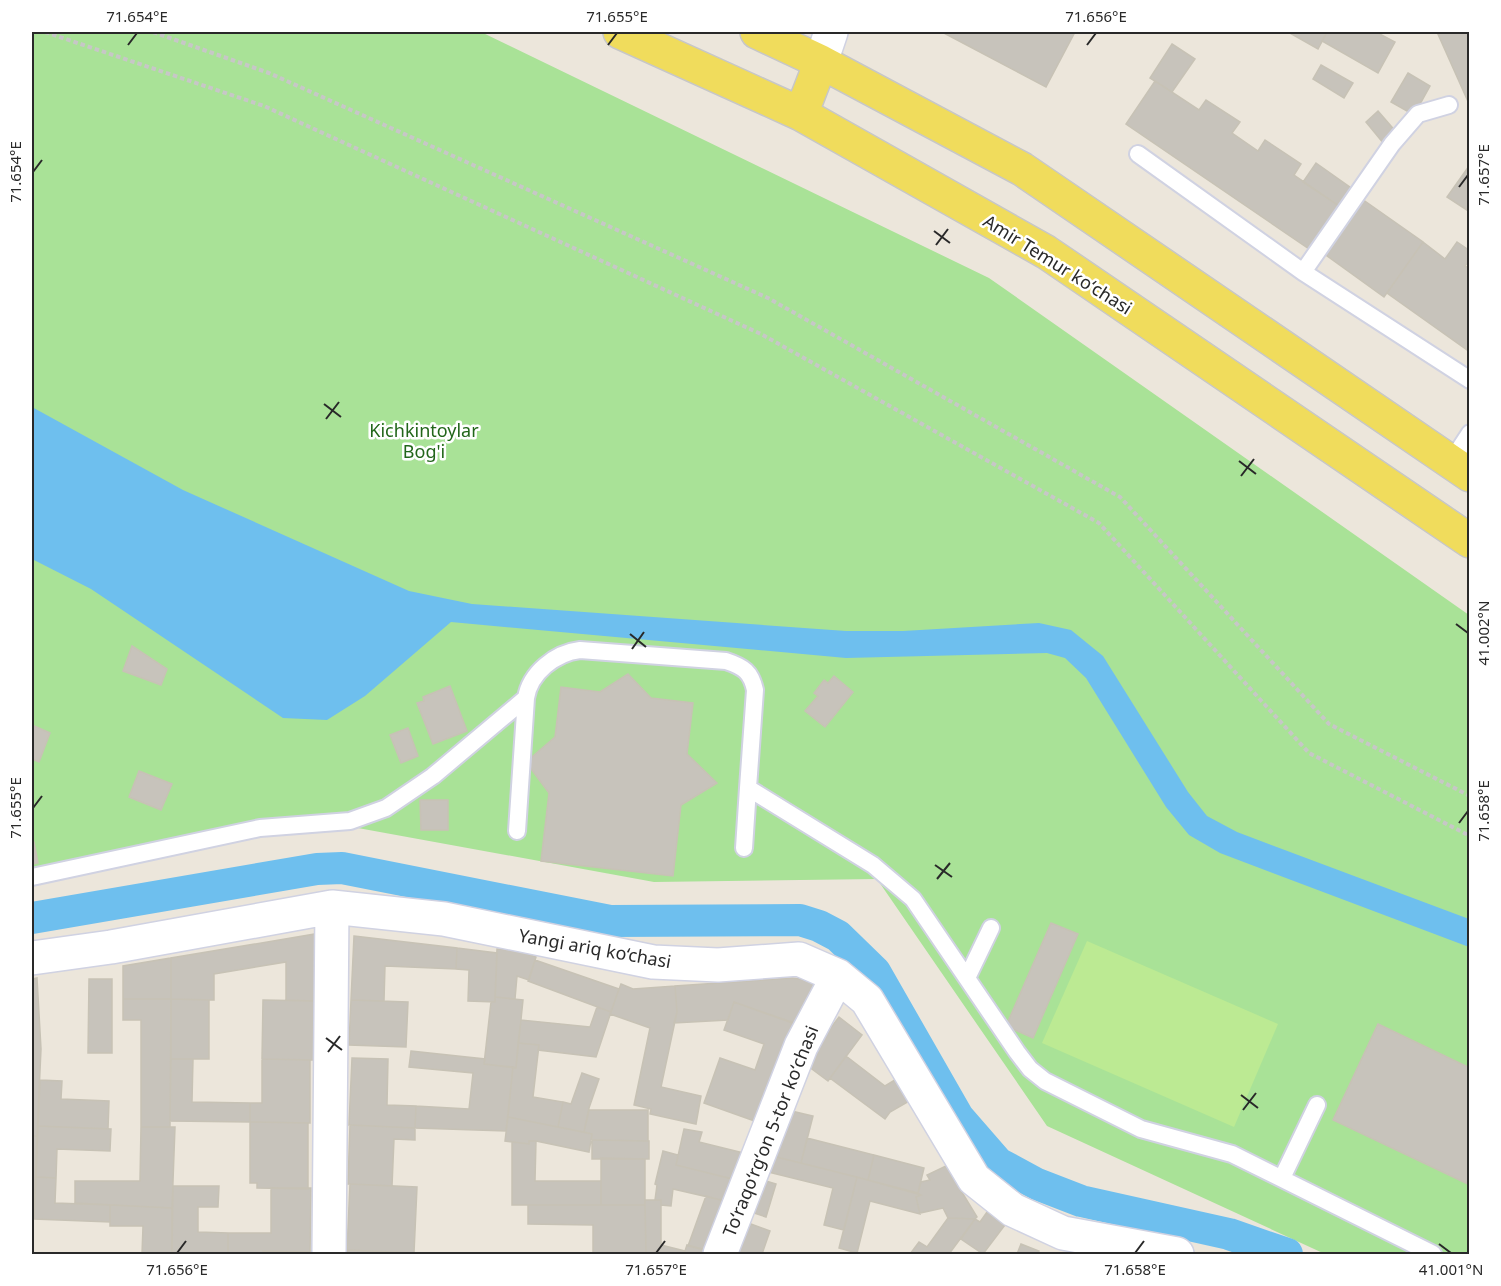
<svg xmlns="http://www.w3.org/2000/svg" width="1501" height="1286" font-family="'Noto Sans',sans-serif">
<rect width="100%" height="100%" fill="#ece6db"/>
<path fill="#a9e297" d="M32 32H481L989 278 1469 615V1254H1325L1047 1126 877 879 654 882 325 822 32 886Z"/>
<path fill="#bcea93" d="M1087 941 1278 1024 1234 1127 1042 1043Z"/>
<path fill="#6ebfee" d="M32 407 183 490 409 591 472 604 846 631H903L1039 623 1071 630 1103 656 1188 792 1207 816 1237 832 1469 919V947L1220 853 1189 835 1166 807 1086 678 1065 658 1047 653 846 658 451 622 365 696 327 720 283 718 91 589 32 559Z"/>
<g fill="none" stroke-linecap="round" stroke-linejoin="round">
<path stroke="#6ebfee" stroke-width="32" d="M32 918 317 869 342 868 610 921 800 920 819 926 838 936 875 972 958 1117 998 1163 1037 1184 1081 1201 1229 1234 1287 1254"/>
</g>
<path fill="#c7c3bb" stroke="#c7c2b5" stroke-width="1.5" d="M942 32H1075L1046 87Z
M1288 32H1327L1318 49Z
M1327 32H1376L1395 42 1378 73 1322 41Z
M1437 32H1470V106Z
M1172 44 1195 59 1172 92 1150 78Z
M1321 65 1353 83 1344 98 1313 79Z
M1408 73 1430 86 1414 115 1391 102Z
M1155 81 1199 110 1206 100 1240 122 1232 133 1258 151 1265 140 1301 164 1294 175 1342 208 1312 251 1126 124Z
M1378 111 1397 133 1384 144 1366 122Z
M1316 163 1354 190 1342 208 1303 182Z
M1469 166H1470V212L1447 197Z
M1362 199 1423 242 1384 297 1323 253Z
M1423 242 1445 259 1457 242 1470 251V260L1465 266 1470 269V352L1387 293Z
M132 646 167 669 161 685 123 671Z
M628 674 651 698 693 703 687 754 717 783 681 805 673 876 541 861 549 793 526 762 555 737 561 687 600 692Z
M834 676 853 692 825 727 805 711 818 696 814 693 824 680 828 683Z
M450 686 467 731 433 744 417 703 424 701 423 697Z
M32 725 50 733 39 762 32 759Z
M408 728 418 756 401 763 390 735Z
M139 771 172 784 161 810 129 797Z
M420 800H448V830H421Z
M32 841 34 842 38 863 32 864Z
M1051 923 1078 934 1033 1038 1006 1026Z
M315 934 314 1001 286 1000V962L214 974V1000L171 999V958Z
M354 936 457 948 456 969 385 966 384 1001 351 1000Z
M457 948 497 953 495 1002 468 1001 469 970 456 969Z
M497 949 516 950 536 957 529 980 517 976 515 999 495 997Z
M171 958V999H123V966Z
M535 960 619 989 611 1012 528 981Z
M37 978 41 1049 37 1136H32V979Z
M792 978 816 981 806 1028 734 1002 728 1020 674 1023 677 1012 675 986Z
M89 979H112V1053H88Z
M621 984 633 989 675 986 677 1012 661 1087 701 1096 696 1124 650 1114 651 1109 634 1105 650 1028 610 1014Z
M495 997 523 1000 516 1068 484 1064 491 1002H495Z
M123 999H171L170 1127H141V1020H123Z
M171 999 209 1000V1059H171Z
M263 1000 314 1001V1060L262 1059Z
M351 1000 408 1002 406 1047 349 1045Z
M734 1002 803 1026 763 1124 704 1103 720 1058 755 1070 764 1044 724 1030Z
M597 1007 611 1012 596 1057 538 1050 539 1045 518 1043 521 1020 590 1027Z
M839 1017 862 1035 828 1081 804 1063Z
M1378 1024 1470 1068V1185L1333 1120Z
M518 1043 539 1045 533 1097 563 1102 558 1127 508 1117 513 1067 516 1068Z
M411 1051 485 1059 484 1064 513 1067 506 1131 415 1128 416 1106 469 1109 473 1073 409 1067Z
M846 1056 885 1086 898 1078 911 1100 890 1112 885 1119 830 1078Z
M352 1058 388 1059 387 1105 416 1106 415 1128 349 1125Z
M171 1059H193L192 1102 250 1103V1122L170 1121Z
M262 1059 310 1060V1123L250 1122V1103H262Z
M582 1073 599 1079 589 1108 584 1132 558 1127 563 1102 571 1104Z
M40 1080 62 1081 61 1099 109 1101 108 1129 38 1126Z
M783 1109 813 1116 801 1163 772 1156Z
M589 1110H648V1141L591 1140 592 1134 584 1132Z
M508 1117 592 1134 589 1152 536 1141H529V1144L505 1141Z
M250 1122 308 1123V1189L257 1188V1183H250Z
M350 1125 415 1128V1140L394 1139 392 1186 348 1184Z
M38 1126 111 1129 110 1151 57 1149 56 1178 36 1177Z
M141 1127H175L172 1208 75 1203V1181H140Z
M684 1129 702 1132 699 1142 752 1155 745 1182 676 1165Z
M32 1136H37L34 1219H32Z
M807 1138 874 1155 868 1180 801 1163Z
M592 1140 649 1141V1159H592Z
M529 1141H536L535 1181H601V1205H512V1142L529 1144Z
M663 1151 678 1155 676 1165 736 1180 730 1202 673 1189 671 1206 661 1205V1200H655L657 1185 655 1184Z
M874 1155 924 1168 918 1193 868 1180Z
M772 1156 857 1177 844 1230 824 1225 833 1188 768 1172Z
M601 1158 645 1159V1205H601Z
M946 1166 977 1217 975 1219 948 1218 943 1208 920 1213 916 1197 921 1195 918 1193 921 1182 930 1180 927 1175Z
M36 1177 56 1178 55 1203 110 1205V1222L34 1219Z
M857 1177 921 1195 916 1197 920 1214 870 1201 857 1253 839 1248Z
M756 1178 776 1184 766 1217 745 1210Z
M350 1184 417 1187 414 1253 347 1250Z
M173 1186H219L218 1207H198V1232L228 1233V1254H172Z
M271 1188H311L310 1252 263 1251V1254H228V1233H271Z
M706 1196 727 1202 710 1251 688 1246Z
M645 1200H661V1245L685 1251 687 1245 710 1251 709 1254H646Z
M110 1205 172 1208V1254H142L143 1226H110Z
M528 1205H645L646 1254H593V1225L528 1224Z
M987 1212 1005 1225 983 1254 961 1239 975 1219 980 1222Z
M948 1218 975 1219 949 1254H910L919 1242 927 1247Z
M740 1220 770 1231 762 1254H727Z
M1021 1244 1039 1251 1037 1254H1017Z
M347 1250 411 1253V1254H347Z
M263 1251 308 1252V1254H263Z"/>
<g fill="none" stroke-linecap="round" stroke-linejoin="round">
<g stroke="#d0d2e2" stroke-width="20">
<path id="service" d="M1138 154 1303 272 1470 380
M1303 272 1392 144 1418 114 1449 105
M1451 462 1470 433
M517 831 526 698
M744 848 748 788
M32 877 260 828 350 821 386 808 433 776 526 698C530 673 555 653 580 650L726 661C744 667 751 672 755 690L748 788 873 865 913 899 1017 1052 1030 1069 1045 1081 1141 1129 1232 1154 1433 1254
M967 978 991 928
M1282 1178 1317 1105"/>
</g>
<g stroke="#d0d2e2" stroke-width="36">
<path id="minor" d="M821 62 831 32
M32 958 111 947 332 907 444 919 653 962 718 965 799 959 838 976 867 1000 974 1179 1013 1210 1063 1233 1177 1254
M329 1254 332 907
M720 1254 801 1046 838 976"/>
</g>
<g stroke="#c7c7c7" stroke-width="36">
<path id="primary" d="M620 32 801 114 1046 252 1470 541
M757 32 821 62 1022 169 1470 475
M801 114 821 62"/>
</g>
<path stroke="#c7c7c7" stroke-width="4" stroke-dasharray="4.5 3" stroke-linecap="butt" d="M45 32 264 106 761 334 1099 523 1309 753 1470 836
M153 32 269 73 768 298 1120 497 1329 724 1470 796"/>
<use href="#service" stroke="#fff" stroke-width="16"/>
<use href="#minor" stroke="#fff" stroke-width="33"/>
<use href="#primary" stroke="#f0dc5c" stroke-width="33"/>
</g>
<path fill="none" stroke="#292929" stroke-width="2" d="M128 45 137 33M608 45 617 33M1087 45 1096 33M33 172 42 160M1459 187 1468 175M934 231 950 243M936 245 948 229M324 404 341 417M326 419 339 402M1239 461 1256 474M1241 476 1254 459M1456 624 1468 633M630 634 646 647M632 649 644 632M33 808 42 796M1459 823 1468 811M935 865 952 877M937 879 950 863M326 1038 342 1050M328 1052 340 1036M1241 1095 1258 1108M1243 1110 1256 1093M1439 1244 1451 1253M177 1253 186 1241M656 1253 665 1241M1135 1253 1144 1241"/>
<g text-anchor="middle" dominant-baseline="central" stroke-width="5" stroke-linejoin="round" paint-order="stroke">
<g font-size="18" fill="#292929" stroke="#fff">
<text transform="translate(1058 264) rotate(32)">Amir Temur koʻchasi</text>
<text transform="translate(595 948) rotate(10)">Yangi ariq ko‘chasi</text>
<text transform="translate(770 1131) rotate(-68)">Toʻraqoʻrgʻon 5-tor koʻchasi</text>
</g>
<g font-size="18" fill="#22661a" stroke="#fff">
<text x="424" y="430">Kichkintoylar<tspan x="424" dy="21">Bog'i</tspan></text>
</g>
</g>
<rect width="1501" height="1286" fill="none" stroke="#ffffff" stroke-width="66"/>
<rect x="33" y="33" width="1435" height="1220" fill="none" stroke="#292929" stroke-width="2"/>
<g font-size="15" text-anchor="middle" fill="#292929">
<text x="137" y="22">71.654°E</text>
<text x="617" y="22">71.655°E</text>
<text x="1096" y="22">71.656°E</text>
<text transform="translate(16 172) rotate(-90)" y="5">71.654°E</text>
<text transform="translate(1484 175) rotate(-90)" y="5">71.657°E</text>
<text transform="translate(1484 633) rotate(-90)" y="5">41.002°N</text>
<text transform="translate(16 808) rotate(-90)" y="5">71.655°E</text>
<text transform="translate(1484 811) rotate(-90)" y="5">71.658°E</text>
<text x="177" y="1275">71.656°E</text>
<text x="656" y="1275">71.657°E</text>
<text x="1135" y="1275">71.658°E</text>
<text x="1451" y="1275">41.001°N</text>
</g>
</svg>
